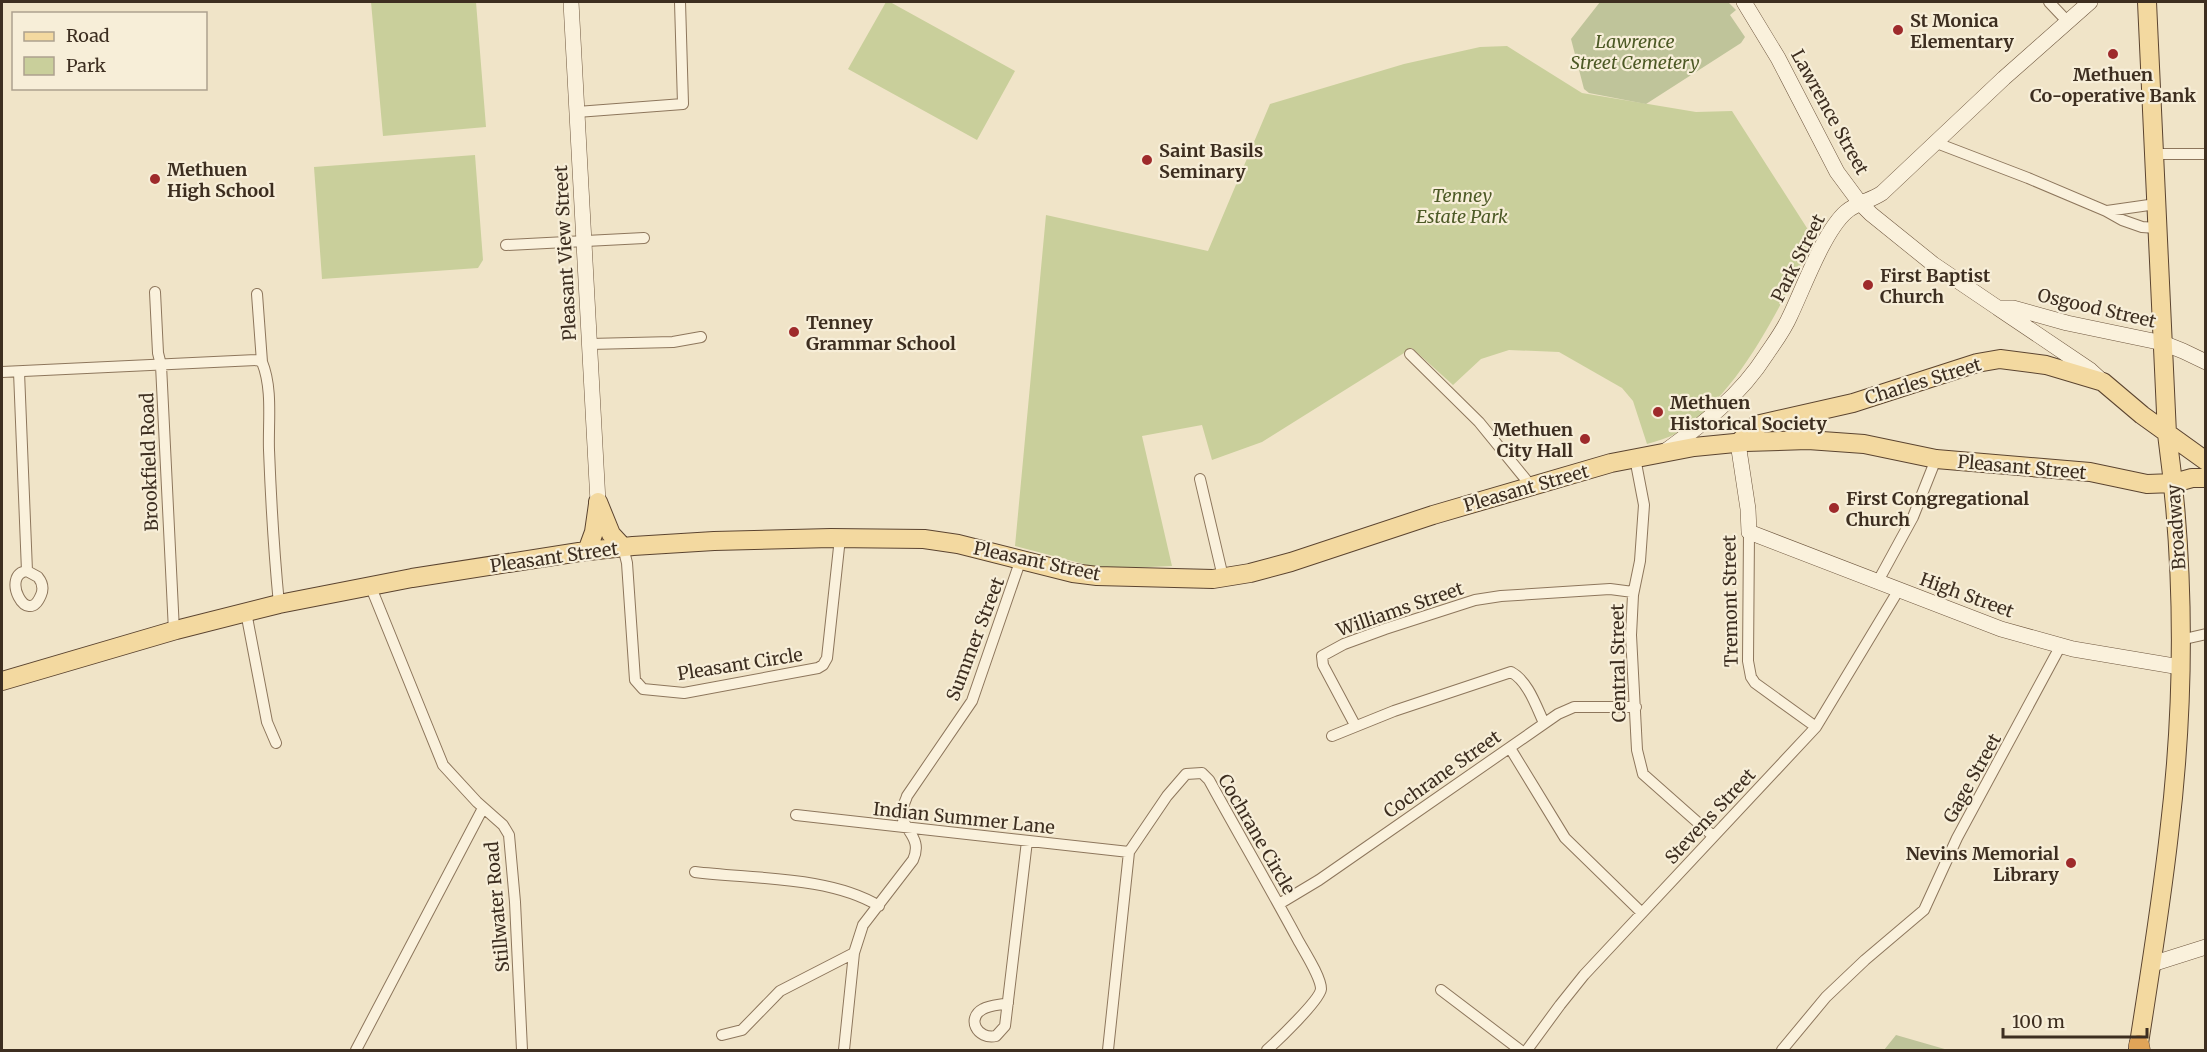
<svg xmlns="http://www.w3.org/2000/svg" width="2207" height="1052" font-family="Merriweather,serif">
<rect width="100%" height="100%" fill="#f0e4c8"/>
<path fill="#c9cf9b" d="M371 2H476L486 127 383 136Z
M886 2H890L1015 71 977 140 848 69Z
M1507 46 1582 93 1696 112 1732 111 1814 239C1780 305 1742 392 1677 433 1668 438 1657 441 1647 444L1633 401 1622 388 1559 352 1509 350 1481 359 1453 385 1412 348 1262 442 1212 460 1202 425 1142 436 1172 566 1103 569 1015 546 1046 215 1208 251 1270 104 1404 64 1480 47Z
M475 155 483 260 478 268 322 279 314 167Z"/>
<path fill="#bfc49a" d="M1600 2H1728L1736 10 1730 15 1745 37 1741 43 1646 104 1589 93 1584 89 1571 39Z
M1896 1035 1948 1050H1884Z"/>
<g fill="none" stroke-linecap="round" stroke-linejoin="round">
<g stroke="#8d765c" stroke-width="12">
<path id="street" d="M2049 2 2067 21
M577 112 683 104 680 2
M1934 142 2028 178 2106 211 2122 220 2142 227 2156 228
M2153 154H2206
M2107 211 2156 204
M506 245 644 238
M155 292 158 353 161 365 174 631
M257 294 262 362C273 389 268 423 269 450 271 502 274 553 279 604
M589 344 673 342 701 337
M1410 354 1479 422 1532 487
M2 372 257 360 262 362
M19 372 27 571C0 574 27 629 41 595 44 588 42 582 38 577L27 571
M1635 458 1644 505 1640 561 1633 595 1631 635 1637 750 1643 774 1713 836
M1200 479 1223 577
M1749 532 1748 661 1751 677 1755 683 1816 727
M623 547 627 563 635 680 643 689 684 693 818 668 823 665 827 658 840 538
M1877 583 1913 517 1936 459
M370 585 443 765 477 802 503 825 509 835 515 902 522 1050
M246 612 267 722 276 743
M2180 640 2206 634
M1355 725 1323 665 1322 656 1344 644 1385 629 1475 600 1501 596 1610 589 1633 592
M1332 736 1394 711 1511 672C1528 681 1536 706 1544 723
M1510 748 1565 838 1642 913
M796 815 1129 852
M695 872C752 879 830 876 879 906
M1279 904 1319 880 1558 714 1574 707H1636
M1441 990 1520 1050
M1008 1003C1000 1005 990 1005 983 1009 966 1018 977 1040 996 1036L1005 1026 1027 841
M722 1035 742 1030 780 991 854 953
M356 1050 483 808
M844 1050 854 953 863 925 913 860C924 836 900 830 902 810 903 805 906 800 907 796L972 701 1021 559
M1108 1050 1129 852 1167 796 1186 774 1202 773 1209 780C1238 833 1269 886 1298 940 1304 951 1321 977 1321 989 1320 1000 1277 1041 1267 1050
M1527 1050 1560 1005 1584 975 1816 727 1898 591
M1782 1050 1826 997 1865 960 1924 910 1957 838 2061 645"/>
</g>
<g stroke="#6f573f" stroke-width="16">
<path id="secondary" d="M571 2 598 502
M1744 2 1778 58 1837 172 1860 203 1871 214 1933 264 1998 308H2013L2067 323 2163 343 2183 351 2206 362
M1998 308 2090 370 2101 380
M1738 443 1748 509 1749 532 2001 629 2073 649 2180 667
M1664 452C1703 424 1740 396 1766 355 1774 343 1784 330 1790 316 1803 289 1824 231 1846 212 1856 203 1870 201 1882 193L2004 78 2090 2
M2152 964 2206 947"/>
</g>
<g stroke="#5b4430" stroke-width="20">
<path id="primary" d="M1738 443 1756 425 1853 403 1977 363 2000 359 2046 365 2103 382 2142 415 2206 461
M598 502 611 534 623 547
M587 551 594 532 598 504
M2 681 176 630 279 604 412 578 579 552 633 546 714 541 831 538 924 539 958 544 1073 573 1097 576 1213 579 1250 573 1291 562 1433 515 1611 463 1694 447 1745 442 1808 440 1864 444 1936 459 2090 472 2147 484 2174 483 2192 478H2206
M2138 1050C2149 978 2161 906 2169 834 2185 702 2185 566 2167 434L2147 2"/>
</g>
<g stroke="#5b4430" stroke-width="21">
<path id="highway" d="M2139 1045 2140 1050"/>
</g>
<use href="#street" stroke="#faf1dc" stroke-width="10"/>
<use href="#secondary" stroke="#faf1dc" stroke-width="15"/>
<use href="#primary" stroke="#f3d9a0" stroke-width="18"/>
<use href="#highway" stroke="#e0a458" stroke-width="20"/>
</g>
<g fill="#9e2a2b" stroke="#f7eed8" stroke-width="2">
<circle cx="1898" cy="30" r="6"/>
<circle cx="2113" cy="54" r="6"/>
<circle cx="1147" cy="160" r="6"/>
<circle cx="155" cy="179" r="6"/>
<circle cx="1868" cy="285" r="6"/>
<circle cx="794" cy="332" r="6"/>
<circle cx="1658" cy="412" r="6"/>
<circle cx="1585" cy="439" r="6"/>
<circle cx="1834" cy="508" r="6"/>
<circle cx="2071" cy="863" r="6"/>
</g>
<g text-anchor="middle" dominant-baseline="central" stroke-width="4.5" stroke-linejoin="round" paint-order="stroke">
<g font-size="18" font-weight="bold" fill="#3d2e20" stroke="#f7eed8" text-anchor="start">
<text x="1910" y="20">St Monica<tspan x="1910" dy="21">Elementary</tspan></text>
<text x="2113" y="74" text-anchor="middle">Methuen<tspan x="2113" dy="21">Co-operative Bank</tspan></text>
<text x="1159" y="150">Saint Basils<tspan x="1159" dy="21">Seminary</tspan></text>
<text x="167" y="169">Methuen<tspan x="167" dy="21">High School</tspan></text>
<text x="1880" y="275">First Baptist<tspan x="1880" dy="21">Church</tspan></text>
<text x="806" y="322">Tenney<tspan x="806" dy="21">Grammar School</tspan></text>
<text x="1670" y="402">Methuen<tspan x="1670" dy="21">Historical Society</tspan></text>
<text x="1573" y="429" text-anchor="end">Methuen<tspan x="1573" dy="21">City Hall</tspan></text>
<text x="1846" y="498">First Congregational<tspan x="1846" dy="21">Church</tspan></text>
<text x="2059" y="853" text-anchor="end">Nevins Memorial<tspan x="2059" dy="21">Library</tspan></text>
</g>
<g font-size="18" font-style="italic" fill="#4d5a26" stroke="#f7eed8">
<text x="1635" y="41">Lawrence<tspan x="1635" dy="21">Street Cemetery</tspan></text>
<text x="1462" y="195">Tenney<tspan x="1462" dy="21">Estate Park</tspan></text>
</g>
<g font-size="18" fill="#3d2e20" stroke="#f7eed8">
<text transform="translate(1830 112) rotate(61)">Lawrence Street</text>
<text transform="translate(565 253) rotate(-93)">Pleasant View Street</text>
<text transform="translate(1798 258) rotate(-63)">Park Street</text>
<text transform="translate(2097 308) rotate(13)">Osgood Street</text>
<text transform="translate(1923 381) rotate(-17)">Charles Street</text>
<text transform="translate(149 462) rotate(-92)">Brookfield Road</text>
<text transform="translate(2022 467) rotate(5)">Pleasant Street</text>
<text transform="translate(1526 488) rotate(-16)">Pleasant Street</text>
<text transform="translate(2176 527) rotate(-94)">Broadway</text>
<text transform="translate(554 557) rotate(-8)">Pleasant Street</text>
<text transform="translate(1037 561) rotate(12)">Pleasant Street</text>
<text transform="translate(1967 595) rotate(20)">High Street</text>
<text transform="translate(1730 601) rotate(-91)">Tremont Street</text>
<text transform="translate(1400 609) rotate(-19)">Williams Street</text>
<text transform="translate(975 639) rotate(-69)">Summer Street</text>
<text transform="translate(1618 663) rotate(-91)">Central Street</text>
<text transform="translate(740 664) rotate(-9)">Pleasant Circle</text>
<text transform="translate(1442 774) rotate(-35)">Cochrane Street</text>
<text transform="translate(1972 778) rotate(-61)">Gage Street</text>
<text transform="translate(1710 816) rotate(-47)">Stevens Street</text>
<text transform="translate(964 818) rotate(6)">Indian Summer Lane</text>
<text transform="translate(1257 834) rotate(60)">Cochrane Circle</text>
<text transform="translate(497 907) rotate(-95)">Stillwater Road</text>
</g>
</g>
<rect width="2207" height="1052" fill="none" stroke="#3d2e20" stroke-width="6"/>
<rect x="12" y="12" width="195" height="78" fill="#f7eed8" stroke="#ada18e" stroke-width="1.5"/>
<rect x="24" y="32" width="30" height="9" fill="#f3d9a0" stroke="#ada18e" stroke-width="1.5"/>
<text x="66" y="42" font-size="18" fill="#3d2e20">Road</text>
<rect x="24" y="57" width="30" height="18" fill="#c9cf9b" stroke="#ada18e" stroke-width="1.5"/>
<text x="66" y="72" font-size="18" fill="#3d2e20">Park</text>
<path d="M2003 1028v9h144v-9" fill="none" stroke="#3d2e20" stroke-width="3"/>
<text x="2012" y="1028" font-size="18" fill="#3d2e20" stroke="#f7eed8" stroke-width="4.5" paint-order="stroke">100 m</text>
</svg>
